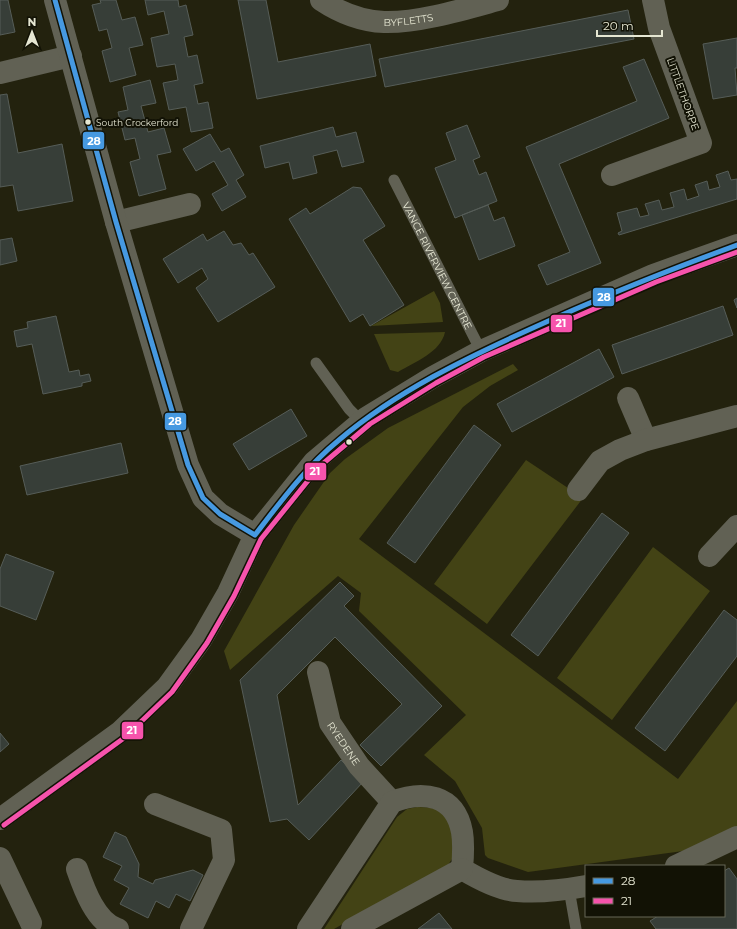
<svg xmlns="http://www.w3.org/2000/svg" width="737" height="929" font-family="Montserrat,sans-serif">
<rect width="100%" height="100%" fill="#23220e"/>
<path fill="#434315" d="M434 291 440 303 443 322 371 326Z
M445 332C441 352 415 362 398 372L390 370 374 334Z
M513 364 518 370 490 386 463 407 359 539 678 779 737 701V833L698 849 528 872 488 858 485 855 482 828 455 781 424 755 466 715 359 611 361 593 338 576 230 670 224 651 294 525 330 473 345 459 388 428Z
M526 460 583 498 487 624 434 584Z
M653 547 710 591 612 720 557 678Z
M417 807C456 807 453 825 454 856L448 865 334 929H324L397 817 407 809Z"/>
<path fill="#373e38" stroke="#565d58" d="M0 0H8L15 32 0 35Z
M100 0H116L122 20 135 17 143 45 129 48 136 75 110 82 102 51 112 48 107 29 99 31 92 5 101 3Z
M145 0H178L179 7 186 5 193 35 184 37 188 57 197 55 203 83 194 85 198 104 208 102 213 128 191 132 186 107 169 110 163 83 178 80 175 64 157 67 151 38 169 34 164 11 148 15Z
M238 0H266L278 62 370 44 376 76 257 99Z
M628 10 634 39 385 87 379 59Z
M737 38V68H735L737 95 713 99 703 44Z
M644 59 669 118 559 164 601 263 547 285 538 265 570 252 526 147 637 101 623 67Z
M150 80 156 103 141 106 148 132 164 128 171 152 157 155 166 189 139 196 130 162 140 159 135 138 125 140 118 112 128 110 123 87Z
M7 94 18 153 62 144 73 201 18 211 13 185 0 187V95Z
M467 125 480 157 473 160 479 175 486 172 497 201 455 218 435 168 456 160 446 133Z
M333 127 336 137 356 132 364 162 342 167 337 150 313 156 317 173 293 179 289 162 265 168 260 146Z
M210 134 221 152 229 148 244 175 236 180 246 197 222 211 212 194 228 185 214 161 196 171 183 149Z
M728 171 731 180 737 179V199L619 235 618 233 622 231 617 213 637 208 640 217 649 215 645 204 659 200 662 210 674 207 670 193 684 189 687 200 699 196 695 185 707 181 709 190 720 187 716 175Z
M353 187 361 188 385 226 363 240 404 305 370 326 363 314 350 322 289 219 306 208 310 214Z
M488 205 494 221 504 217 515 246 479 260 462 215Z
M224 231 233 245 241 243 249 255 253 253 275 287 218 322 196 288 208 279 202 268 178 283 163 259 203 234 207 241Z
M12 238 17 261 0 265V240Z
M737 298V308L734 300Z
M723 306 733 335 622 374 612 345Z
M56 316 69 372 79 370 80 376 89 374 91 381 82 383V386L43 394 32 344 17 347 14 331 28 328 27 322Z
M599 349 614 377 512 432 497 404Z
M291 409 307 436 249 470 233 444Z
M474 425 501 445 415 563 387 543Z
M121 443 128 473 27 495 20 466Z
M602 513 629 533 538 656 511 635Z
M6 554 54 572 36 620 0 606V569Z
M340 582 354 596 344 606 442 706 381 766 360 745 402 704 335 637 277 695 298 805 341 760 363 782 309 840 287 819 270 822 240 680Z
M724 610 737 620V656L665 751 635 728Z
M0 733 9 744 0 752Z
M115 832 126 837 139 864 138 877 153 884 155 880 193 870 203 875 190 901 176 894 169 908 156 901 148 918 120 904 129 888 114 880 122 866 103 857Z
M729 868 737 879V929H656L650 921 658 916H724V871Z
M439 913 452 929H418Z"/>
<g fill="none" stroke-linecap="round" stroke-linejoin="round">
<g stroke="#616154" stroke-width="11">
<path id="s1" d="M394 180 481 351"/>
<path d="M316 363 349 409 362 422"/>
<path d="M569 889 576 929"/>
</g>
<g stroke="#616154" stroke-width="22">
<path id="s2" d="M321 0C339 12 361 21 384 22 418 23 465 9 498 0"/>
<path d="M0 73 71 56"/>
<path d="M612 175 701 143 659 28 653 0"/>
<path d="M116 222 190 204"/>
<path d="M628 398 646 440"/>
<path d="M578 490 600 461 620 450 646 440 737 416"/>
<path d="M709 556 737 526"/>
<path id="s3" d="M318 672 330 723 359 766 392 802"/>
<path d="M155 804 221 830 224 860 191 929"/>
<path d="M0 858 31 923"/>
<path d="M676 866 737 837"/>
<path d="M77 869C84 889 96 923 118 929"/>
<path d="M308 929 392 802C423 790 455 794 462 832 464 844 463 858 462 869 477 878 500 890 517 891 540 893 564 890 586 886"/>
<path d="M352 929 462 869"/>
</g>
<path stroke="#616154" stroke-width="22" d="M55 0 116 222 188 465 203 498 220 514 255 535
M0 819 120 732 167 687 201 640 228 593 255 535 314 462 366 418 433 377 481 351 653 275 737 245"/>
<g stroke="#121205" stroke-width="8">
<path id="bus-1" d="M55 0 116 222 188 465 203 498 220 514 255 535
M255 535C281 501 306 467 339 440 397 391 466 358 535 327 601 297 669 270 737 245"/>
</g>
<g stroke="#121205" stroke-width="8">
<path id="bus-2" d="M4 825 124 738 172 692 207 643 234 596 261 539 319 467 370 424 436 383 484 357 656 282 737 252"/>
</g>
<use href="#bus-1" stroke="#4699e1" stroke-width="5"/>
<use href="#bus-2" stroke="#f653ac" stroke-width="5"/>
</g>
<g fill="#e5e6d2" stroke="#121205" stroke-width="1.5">
<circle cx="88" cy="122" r="3.5"/>
<circle cx="349" cy="442" r="3.5"/>
</g>
<g text-anchor="middle" dominant-baseline="central" stroke-width="4" stroke-linejoin="round" paint-order="stroke">
<g font-size="9" fill="#e5e6d2" stroke="#121205" text-anchor="start">
<text x="96" y="122">South Crockerford</text>
</g>
<g font-size="10" fill="#e5e6d2" stroke="#121205">
<text stroke="none"><textPath href="#s2" startOffset="92">BYFLETTS</textPath></text>
<text transform="translate(683 94) rotate(70)">LITTLETHORPE</text>
<text stroke="none"><textPath href="#s1" startOffset="96">VANCE RIVERVIEW CENTRE</textPath></text>
<text stroke="none"><textPath href="#s3" startOffset="77">RYEDENE</textPath></text>
</g>
</g>
<g stroke="#121205" stroke-width="1.5">
<rect x="82" y="131" width="23" height="19" rx="4" fill="#4699e1"/>
<rect x="592" y="287" width="23" height="20" rx="4" fill="#4699e1"/>
<rect x="550" y="314" width="23" height="19" rx="4" fill="#f653ac"/>
<rect x="164" y="412" width="23" height="19" rx="4" fill="#4699e1"/>
<rect x="304" y="462" width="23" height="19" rx="4" fill="#f653ac"/>
<rect x="121" y="721" width="23" height="19" rx="4" fill="#f653ac"/>
</g>
<g font-size="11" text-anchor="middle" font-weight="bold" fill="#fff">
<text x="94" y="145">28</text>
<text x="604" y="301">28</text>
<text x="561" y="327">21</text>
<text x="175" y="425">28</text>
<text x="315" y="475">21</text>
<text x="132" y="734">21</text>
</g>
<rect x="585" y="865" width="140" height="52" fill="#121205" stroke="#666757"/>
<rect x="593" y="878" width="20" height="6" fill="#4699e1" stroke="#666757"/>
<text x="621" y="885" font-size="12" fill="#e5e6d2">28</text>
<rect x="593" y="898" width="20" height="6" fill="#f653ac" stroke="#666757"/>
<text x="621" y="905" font-size="12" fill="#e5e6d2">21</text>
<g transform="translate(32 32)" stroke="#121205" stroke-width="3" paint-order="stroke">
<path d="M0-3L7 15L0 10L-7 15Z" fill="#e5e6d2"/>
<text y="-6" font-size="11" font-weight="bold" text-anchor="middle" fill="#e5e6d2">N</text>
</g>
<path d="M597 30v6h65v-6" fill="none" stroke="#e5e6d2" stroke-width="2"/>
<text x="603" y="30" font-size="12" fill="#e5e6d2" stroke="#121205" stroke-width="3" paint-order="stroke">20 m</text>
</svg>
